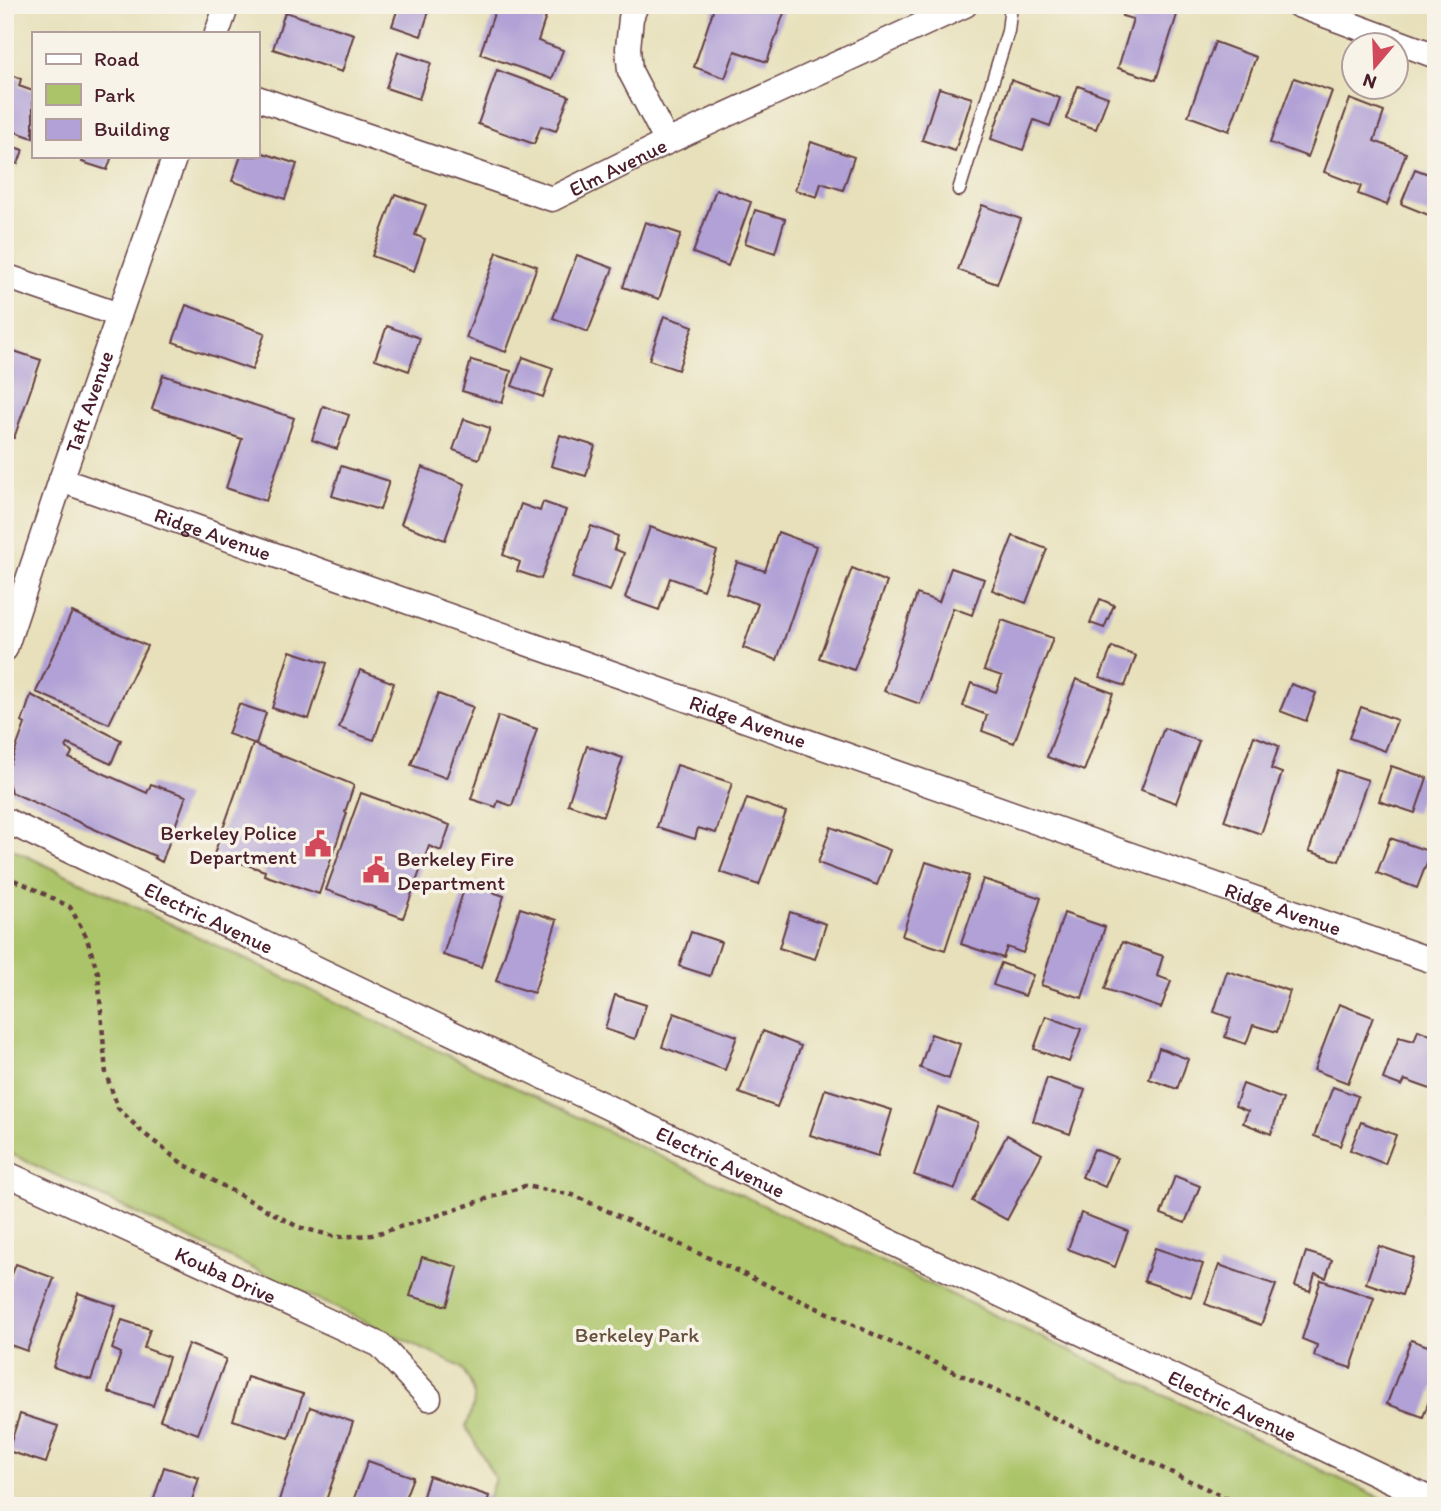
<svg xmlns="http://www.w3.org/2000/svg" width="1441" height="1511" font-family="Itim,sans-serif">
<rect width="100%" height="100%" fill="#f7f3e8"/>
<filter id="ink" filterUnits="userSpaceOnUse"><feTurbulence type="fractalNoise" baseFrequency=".0143" numOctaves="2"/><feDisplacementMap in="SourceGraphic" scale="14" xChannelSelector="R" yChannelSelector="G"/><feConvolveMatrix kernelMatrix="1 2 1 2 8 2 1 2 1" color-interpolation-filters="sRGB"/></filter>
<filter id="wash" filterUnits="userSpaceOnUse"><feTurbulence type="fractalNoise" baseFrequency=".00686" numOctaves="4" result="noise"/><feDisplacementMap in="SourceGraphic" scale="28" xChannelSelector="R" yChannelSelector="G"/><feGaussianBlur stdDeviation="1.57" result="paint"/><feColorMatrix in="noise" values="0 0 0 0 0 0 0 0 0 0 0 0 0 0 0 0 0 1.4 0 .05"/><feComposite in="paint" operator="in"/></filter>
<g filter="url(#wash)">
<rect width="100%" height="100%" fill="#e7e0ba"/>
<path fill="#acc469" stroke="#7b724a" stroke-width="2" d="M5 846 169 923 1397 1506H486L495 1478 466 1427C477 1397 478 1394 461 1367L5 1151Z"/>
<g id="blocks">
<path fill="#b1a1d6" d="M399 5H422L430 8 421 36 392 26Z
M497 5H535L548 10 538 41 563 50 552 79 480 54Z
M715 5H769L785 10 767 62 735 51 725 78 694 67Z
M1125 5H1145L1177 15 1156 80 1118 68 1133 19 1122 16Z
M285 12 354 34 342 72 273 49Z
M1215 42 1256 57 1229 131 1188 116Z
M398 52 431 63 419 99 386 88Z
M5 68 11 70 9 74 21 79 19 86 33 91V138L16 132 11 146 23 150 18 164 5 160Z
M497 70 569 96 556 131 541 126 534 144 478 124Z
M1294 78 1332 91 1308 157 1270 143Z
M1011 80 1060 98 1050 126 1034 120 1023 150 991 139Z
M1078 86 1108 97 1096 129 1066 119Z
M939 88 972 98 955 151 922 140Z
M1350 99 1384 112 1374 141 1406 153 1387 205 1358 194 1361 186 1324 172Z
M811 142 854 157 843 190 821 183 817 197 795 190Z
M257 151 297 164 285 199 232 181 241 156H257Z
M84 156H112L107 170 82 162Z
M1415 169 1436 177V218L1401 204Z
M716 189 751 202 728 266 693 253Z
M395 194 426 205 415 235 425 239 414 271 372 256Z
M982 205 1021 219 997 284 958 270Z
M755 210 785 219 775 253 745 243Z
M645 222 681 234 659 299 623 287Z
M497 252 537 266 506 352 466 338Z
M577 255 613 268 588 332 553 318Z
M186 305 265 333 252 370 173 342Z
M664 316 693 326 678 370 649 360Z
M387 326 420 338 409 371 375 359Z
M5 348 41 360 14 438 5 435Z
M523 357 553 368 543 397 512 386Z
M471 360 511 371 502 403 462 391Z
M163 375 294 418 266 501 226 488 242 439 152 409Z
M323 406 349 415 337 449 312 440Z
M464 419 490 428 479 459 453 450Z
M560 435 595 446 586 476 551 466Z
M341 466 389 481 380 510 332 496Z
M422 467 465 484 445 540 401 524Z
M543 502 566 510 541 579 517 571 520 562 503 555 521 504 540 511Z
M591 526 618 536 614 549 624 553 610 591 572 578Z
M650 527 717 551 703 590 670 578 659 610 625 598Z
M778 532 816 546 777 660 743 648 758 604 726 593 737 562 765 571Z
M1013 536 1047 549 1026 603 992 590Z
M852 568 887 582 854 670 819 658Z
M951 568 984 579 972 615 953 608 920 704 884 691 917 594 939 602Z
M1100 599 1114 605 1104 628 1090 623Z
M72 612 147 646 109 724 36 692Z
M1002 620 1053 638 1014 743 982 731 987 715 963 706 971 683 996 692 1002 676 984 670Z
M1112 647 1136 656 1125 686 1100 677Z
M290 651 327 663 309 719 272 708Z
M360 670 394 683 374 740 339 728Z
M1076 679 1113 693 1084 771 1047 757Z
M1291 684 1316 693 1306 721 1280 711Z
M438 694 473 707 446 778 411 765Z
M31 695 121 740 111 764 68 744 66 747 72 753 69 758 147 793 151 784 186 796 162 862 154 858 155 856 11 792 6 775 25 724 22 722Z
M239 704 266 713 256 744 228 734Z
M1361 707 1397 720 1385 751 1349 738Z
M498 716 537 729 512 806 498 801 496 807 471 799Z
M1164 728 1199 741 1176 803 1141 790Z
M1254 736 1279 746 1271 769 1282 773 1261 834 1224 821Z
M253 744 354 785 345 812 347 813 319 894 264 875 265 871 214 854Z
M587 746 623 758 603 816 568 804Z
M677 765 732 783 716 833 698 828 695 839 657 827Z
M1391 766 1427 778 1415 813 1379 801Z
M1337 770 1368 780 1339 861 1309 851Z
M361 793 450 825 441 851 429 846 403 918 326 890Z
M747 798 786 812 759 885 720 872Z
M831 827 890 850 877 885 818 863Z
M1390 838 1431 852 1417 888 1377 873Z
M926 862 969 876 945 950 902 936Z
M983 879 1041 898 1023 953 1007 947 1003 958 961 944Z
M466 883 504 896 481 967 443 955Z
M520 908 557 920 534 993 496 981Z
M790 912 826 924 815 959 779 948Z
M1064 913 1105 927 1082 998 1041 985Z
M691 932 721 942 710 976 679 966Z
M1122 942 1163 956 1157 976 1171 981 1161 1008 1105 989Z
M1001 963 1033 975 1025 996 993 985Z
M1227 971 1290 991 1277 1032 1253 1025 1246 1044 1225 1037 1231 1018 1214 1012Z
M615 995 646 1005 635 1039 605 1029Z
M1339 1004 1373 1017 1348 1083 1314 1070Z
M674 1013 737 1036 725 1070 662 1047Z
M1046 1016 1081 1029 1069 1062 1034 1049Z
M1418 1030 1436 1037V1091L1405 1080 1402 1086 1383 1079 1399 1037 1414 1041Z
M763 1031 801 1046 777 1107 739 1093Z
M931 1034 960 1044 949 1079 920 1068Z
M1159 1048 1188 1059 1177 1089 1149 1079Z
M1047 1078 1085 1090 1070 1134 1033 1121Z
M1243 1084 1283 1099 1271 1134 1243 1123 1248 1111 1235 1106Z
M1333 1087 1358 1096 1340 1146 1314 1136Z
M825 1089 892 1110 878 1156 810 1135Z
M938 1107 978 1122 955 1189 914 1175Z
M1361 1122 1396 1135 1385 1164 1350 1150Z
M1007 1135 1042 1154 1007 1220 972 1201Z
M1094 1149 1117 1158 1105 1187 1082 1177Z
M1175 1176 1200 1186 1185 1223 1161 1214Z
M1081 1213 1128 1231 1115 1267 1068 1249Z
M1379 1246 1414 1258 1402 1295 1366 1283Z
M1155 1248 1203 1264 1191 1297 1144 1281Z
M1306 1252 1332 1260 1326 1278 1315 1274 1310 1291 1295 1286Z
M422 1257 458 1267 447 1306 410 1296Z
M16 1264 54 1278 27 1351 5 1343V1293Z
M1219 1265 1276 1285 1261 1325 1205 1304Z
M1321 1280 1374 1298 1351 1368 1314 1356 1317 1345 1302 1339Z
M78 1293 116 1306 91 1380 53 1367Z
M122 1320 150 1329 144 1348 169 1357 153 1406 108 1392 121 1353 112 1349Z
M1411 1340 1436 1349V1382L1423 1417 1387 1404Z
M188 1344 226 1359 198 1434 160 1420Z
M247 1377 303 1394 289 1438 233 1420Z
M310 1407 353 1422 324 1506H277Z
M20 1414 58 1426 46 1463 8 1451Z
M368 1461 413 1477 402 1506H351Z
M164 1467 199 1478 190 1506H166L153 1502Z
M429 1476 489 1496 486 1506H420Z"/>
</g>
</g>
<g filter="url(#ink)">
<use href="#blocks" fill-opacity="0" stroke="#623c40" stroke-width="2"/>
<g fill="none" stroke-linecap="round" stroke-linejoin="round">
<g stroke="#623c40" stroke-width="15">
<path id="lane" d="M959 190 1008 31 1011 5
M5 590 23 596"/>
</g>
<g stroke="#623c40" stroke-width="27">
<g id="street">
<path d="M636 5 631 18 628 48 630 71 667 142"/>
<path d="M1298 5 1436 56"/>
<path d="M217 33 227 5"/>
<path id="s1" d="M257 98 552 199 667 142 965 5"/>
<path d="M5 276 119 315"/>
<path id="s2" d="M61 480 1436 962"/>
<path id="s3" d="M5 649 61 480 175 156"/>
<path id="s4" d="M5 820 1436 1502"/>
<path id="s5" d="M5 1173 380 1345 429 1398"/>
</g>
</g>
<path stroke="#623c40" stroke-width="4.5" stroke-dasharray="5 5" stroke-linecap="butt" d="M5 877 24 884 70 907 86 936 98 973 106 1074 118 1108 142 1132 183 1164 298 1227 337 1237 372 1235 433 1217 525 1186 573 1195 1244 1506"/>
<use href="#lane" stroke="#fff" stroke-width="12"/>
<use href="#street" stroke="#fff" stroke-width="24"/>
</g>
</g>
<defs>
<g id="civic-bare" transform="scale(2.1)"><path d="M-.6-6.5H3V-4.5H.6V-3L4-1V1h2V6H-6V1h2V-1L-.6-3ZM-1.2 2.5V6h2.4V2.5Z" fill="#d1495b" stroke="#f7f3e8" stroke-width="2.5" paint-order="stroke"/></g>
</defs>
<g fill-rule="evenodd">
<use href="#civic-bare" x="318" y="844"/>
<use href="#civic-bare" x="376" y="870"/>
</g>
<g text-anchor="middle" dominant-baseline="central" stroke-width="7" stroke-linejoin="round" paint-order="stroke">
<g font-size="21" fill="#4a1f2b" stroke="#f7f3e8">
<text stroke="none"><textPath href="#s1" startOffset="385">Elm Avenue</textPath></text>
<text stroke="none"><textPath href="#s3" startOffset="261">Taft Avenue</textPath></text>
<text stroke="none"><textPath href="#s2" startOffset="161">Ridge Avenue</textPath></text>
<text stroke="none"><textPath href="#s2" startOffset="728">Ridge Avenue</textPath></text>
<text stroke="none"><textPath href="#s2" startOffset="1295">Ridge Avenue</textPath></text>
<text stroke="none"><textPath href="#s4" startOffset="226">Electric Avenue</textPath></text>
<text stroke="none"><textPath href="#s4" startOffset="793">Electric Avenue</textPath></text>
<text stroke="none"><textPath href="#s5" startOffset="243">Kouba Drive</textPath></text>
<text stroke="none"><textPath href="#s4" startOffset="1360">Electric Avenue</textPath></text>
</g>
<g font-size="21" fill="#4a1f2b" stroke="#f7f3e8" text-anchor="end">
<text x="297" y="832">Berkeley Police<tspan x="297" dy="24">Department</tspan></text>
<text x="397" y="858" text-anchor="start">Berkeley Fire<tspan x="397" dy="24">Department</tspan></text>
</g>
<g font-size="21" fill="#67513e" stroke="#f7f3e8">
<text x="637" y="1334">Berkeley Park</text>
</g>
</g>
<rect width="1441" height="1511" fill="none" stroke="#f7f3e8" stroke-width="28"/>
<rect x="32" y="32" width="228" height="126" fill="#f7f3e8" stroke="#b29e9c" stroke-width="2"/>
<rect x="46" y="54" width="35" height="10" fill="#ffffff" stroke="#b29e9c" stroke-width="2"/>
<text x="94" y="66" font-size="21" fill="#4a1f2b">Road</text>
<rect x="46" y="84" width="35" height="21" fill="#acc469" stroke="#b29e9c" stroke-width="2"/>
<text x="94" y="102" font-size="21" fill="#4a1f2b">Park</text>
<rect x="46" y="119" width="35" height="21" fill="#b1a1d6" stroke="#b29e9c" stroke-width="2"/>
<text x="94" y="136" font-size="21" fill="#4a1f2b">Building</text>
<g transform="translate(1375 66) rotate(199)"><circle r="33" fill="#f7f3e8" stroke="#b29e9c" stroke-width="2"/>
<path d="M0-5L12 26L0 18L-12 26Z" fill="#d1495b"/>
<text y="-10" font-size="19" font-weight="bold" text-anchor="middle" fill="#4a1f2b">N</text>
</g>
</svg>
